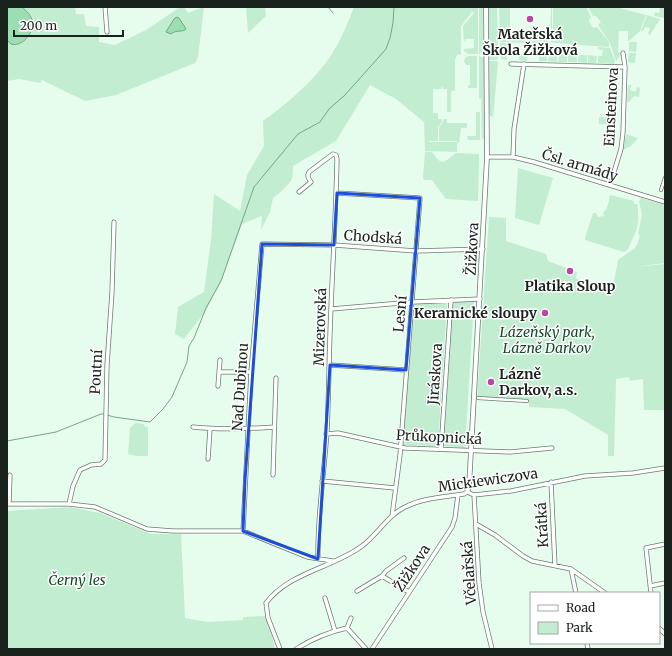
<svg xmlns="http://www.w3.org/2000/svg" width="672" height="656" font-family="Merriweather,serif">
<rect width="100%" height="100%" fill="#e6fced"/>
<path fill="#c2edd0" d="M22 7H75L76 14H84L86 26 99 27V42L115 45 146 30 180 7H184L188 13 204 7 198 57 195 63 116 95 85 101 42 80 40 83 19 79 7 81V40L12 45C24 45 30 34 33 24L31 16Z
M246 7H265L266 16 248 33Z
M354 7H478V54H468L464 51V49L474 48V39H465V41H464L463 26 474 13 472 12 461 26V54L457 55 455 60V91H451V112H447V89H443V87H442L441 89H433V113H438V119H442V122L438 127V141H429V142H457V141H439V127L443 122V119H447V123H467V128H461L459 143H457V152L425 151 423 86 424 122 396 99 370 85 336 141 293 166C293 170 293 176 292 179 290 183 277 196 273 198L270 212 261 230 262 216 242 224 221 282 205 312 184 339 175 334 178 307 204 292 211 240 214 194 240 211 247 175 264 146 263 121C286 105 319 76 333 52 342 38 348 22 354 7Z
M479 7H483V52L479 54Z
M488 7H497L498 58 497 60H489Z
M499 7H510V31L550 32 551 7H552V32L548 42 537 43 500 42Z
M553 7H586L591 17 589 21 593 28 597 27 609 42V47L568 44 550 42 553 32Z
M588 7H616L646 15 640 31 629 41H628V31H619L618 52 622 54 616 61 610 43 598 25 601 22 596 16H593Z
M660 7H665L664 18 654 16 655 12 659 13Z
M647 15 660 19 650 35 648 34 650 28 645 27 643 31H641Z
M629 42H637L636 52 629 51Z
M500 43H508V47H504V53H508L507 60 501 59Z
M598 47 610 48 615 61 614 64 598 63V56H602L603 50 598 49Z
M519 53 528 54 527 61 519 60Z
M629 53H636L635 63 628 62Z
M539 54H547V61H539Z
M549 54H557V62L548 61Z
M559 55H567V62H558Z
M568 55H577V62H568Z
M578 55H587V63L578 62Z
M588 55 597 56 596 63H588Z
M468 56H477V88H468V85H470V65H466L464 61 465 58Z
M479 56 484 58V138L482 140 481 99 479 98Z
M489 61H496L498 62 493 119 492 116H490L489 111Z
M628 85H631L630 90 635 92 637 87 640 88 639 97 634 96 629 102 627 101Z
M476 112H480V140H468L467 136H476Z
M599 117 614 118V125L599 124Z
M626 134 638 138 631 146 623 150Z
M425 152H432L438 160 443 162 447 160 456 153 479 154 478 201 446 199 432 180H424L423 178Z
M518 168 553 178 539 225 515 218Z
M610 195 634 201V204H637C639 215 639 226 634 236 630 242 631 248 624 252L585 240V238L593 213H596L598 217 604 216 603 213C608 209 609 201 610 195Z
M641 198 662 204 665 207V263L635 267 665 264V410H644L643 379 630 381 629 377 616 379 614 456H608V435L565 409 529 407V402L477 399 489 217 506 218V241L546 254 548 261 577 272 576 278 583 283 613 287 618 260 635 248 636 245H637L640 235 638 234 642 215 639 201Z
M474 301 465 448 444 446 453 302Z
M447 302 438 446 402 445 414 306 415 304Z
M135 423 144 424V426L148 427V456H137L128 454 130 428Z
M70 507 100 513 151 534H181L185 618 208 622 243 620V617L267 616 275 649H7V511Z"/>
<path fill="#9adeb1" stroke="#74a685" d="M7 7H22C26 11 31 15 32 20 36 31 22 48 11 44L7 40Z
M176 17 179 18 186 29C182 33 177 29 171 34L166 32 174 19Z"/>
<g fill="none" stroke-linecap="round" stroke-linejoin="round">
<path stroke="#74a685" stroke-width="1" d="M328 7 333 13
M107 415 114 417 150 422 163 409 172 397 187 362 189 346 194 338 206 308 221 281 254 187 298 134 320 122 329 109 345 95 386 49 390 38 393 23 394 7
M7 441 56 432 101 414H104"/>
<g stroke="#6a7d70" stroke-width="4">
<path id="pedestrian" d="M661 190 665 178
M478 398 527 401"/>
</g>
<g stroke="#6a7d70" stroke-width="5">
<path id="minor" d="M105 7 107 32
M511 64 625 67
M487 157H513L534 162 665 202
M513 157 514 129 524 64
M610 185 621 149 623 132 625 67 623 53
M299 192 311 182C308 178 307 176 309 172L333 154 336 155 337 159C336 209 333 258 331 308 329 349 329 391 327 432 324 475 317 517 318 559
M337 193 420 198 400 455 392 516
M331 309 413 302 480 299
M330 365 406 370
M220 372H251
M218 386 220 360
M193 427C220 430 247 429 274 427
M326 434 338 433 405 448 510 452 552 448
M441 449 451 300
M208 459 210 429
M273 475 276 378
M322 481 395 488
M551 482 555 566
M474 495 479 583 483 612 492 649
M7 504H69L95 507 147 529 173 531H243L307 557 333 561
M9 504 10 475
M69 504 73 486 80 470 91 465 101 464 105 460 107 365 112 292 114 222
M476 524 495 535 523 556 532 561 571 569 605 593
M243 531 251 372 262 244 334 245 416 251 483 249
M404 558 386 571 382 576 409 592
M571 569 576 593
M650 586 665 583
M357 591 382 576
M651 593 646 548 665 544
M325 598 335 631
M347 628 351 618
M659 628 665 634
M587 643 588 649
M280 649 268 618 266 603C289 572 333 568 362 546 378 534 387 516 405 507 422 498 444 497 464 494L467 492 474 495 511 491 585 476 633 473 665 468
M296 649C312 639 328 632 347 628L366 649
M372 649 452 527 455 518 458 495"/>
</g>
<g stroke="#6a7d70" stroke-width="5.5">
<path id="tertiary" d="M467 492 469 487 487 157 486 7"/>
</g>
<use href="#pedestrian" stroke="#fff" stroke-width="2.5"/>
<use href="#minor" stroke="#fff" stroke-width="3.5"/>
<use href="#tertiary" stroke="#fff" stroke-width="4"/>
</g>
<path fill="none" stroke="#1d4ed8" stroke-width="3" stroke-linejoin="round" d="M337 193 420 198 406 370 330 365 318 559 243 531 245 480 262 244 334 245Z"/>
<g fill="#b847a4" stroke="#fff" stroke-width="1.5">
<circle cx="530" cy="19" r="4"/>
<circle cx="570" cy="271" r="4"/>
<circle cx="545" cy="313" r="4"/>
<circle cx="491" cy="382" r="4"/>
</g>
<g text-anchor="middle" dominant-baseline="central" stroke-width="3" stroke-linejoin="round" paint-order="stroke">
<g font-size="14" font-weight="bold" fill="#1a221d" stroke="#fff">
<text x="530" y="34">Mateřská<tspan x="530" dy="16">Škola Žižková</tspan></text>
<text x="570" y="286">Platika Sloup</text>
<text x="537" y="313" text-anchor="end">Keramické sloupy</text>
<text x="499" y="374" text-anchor="start">Lázně<tspan x="499" dy="16">Darkov, a.s.</tspan></text>
</g>
<g font-size="14" fill="#1a221d" stroke="#fff">
<text transform="translate(611 107) rotate(-87)">Einsteinova</text>
<text transform="translate(580 165) rotate(17)">Čsl. armády</text>
<text transform="translate(373 237) rotate(4)">Chodská</text>
<text transform="translate(472 249) rotate(-87)">Žižkova</text>
<text transform="translate(400 314) rotate(-85)">Lesní</text>
<text transform="translate(320 327) rotate(-88)">Mizerovská</text>
<text transform="translate(96 372) rotate(-87)">Poutní</text>
<text transform="translate(435 374) rotate(-86)">Jiráskova</text>
<text transform="translate(240 387) rotate(-86)">Nad Dubinou</text>
<text transform="translate(439 437) rotate(3)">Průkopnická</text>
<text transform="translate(488 480) rotate(-8)">Mickiewiczova</text>
<text transform="translate(542 525) rotate(-93)">Krátká</text>
<text transform="translate(412 568) rotate(-57)">Žižkova</text>
<text transform="translate(469 573) rotate(-94)">Včelařská</text>
</g>
<g font-size="14" font-style="italic" fill="#14482b" stroke="#fff">
<text x="547" y="332">Lázeňský park,<tspan x="547" dy="16">Lázně Darkov</tspan></text>
<text x="77" y="580">Černý les</text>
</g>
</g>
<rect width="672" height="656" fill="none" stroke="#1a221d" stroke-width="16"/>
<rect x="530" y="592" width="130" height="52" fill="#ffffff" stroke="#a3a7a5"/>
<rect x="538" y="605" width="20" height="6" fill="#ffffff" stroke="#a3a7a5"/>
<text x="566" y="612" font-size="12" fill="#1a221d">Road</text>
<rect x="538" y="622" width="20" height="12" fill="#c2edd0" stroke="#a3a7a5"/>
<text x="566" y="632" font-size="12" fill="#1a221d">Park</text>
<path d="M14 30v6h109v-6" fill="none" stroke="#1a221d" stroke-width="2"/>
<text x="20" y="30" font-size="12" fill="#1a221d" stroke="#ffffff" stroke-width="3" paint-order="stroke">200 m</text>
</svg>
